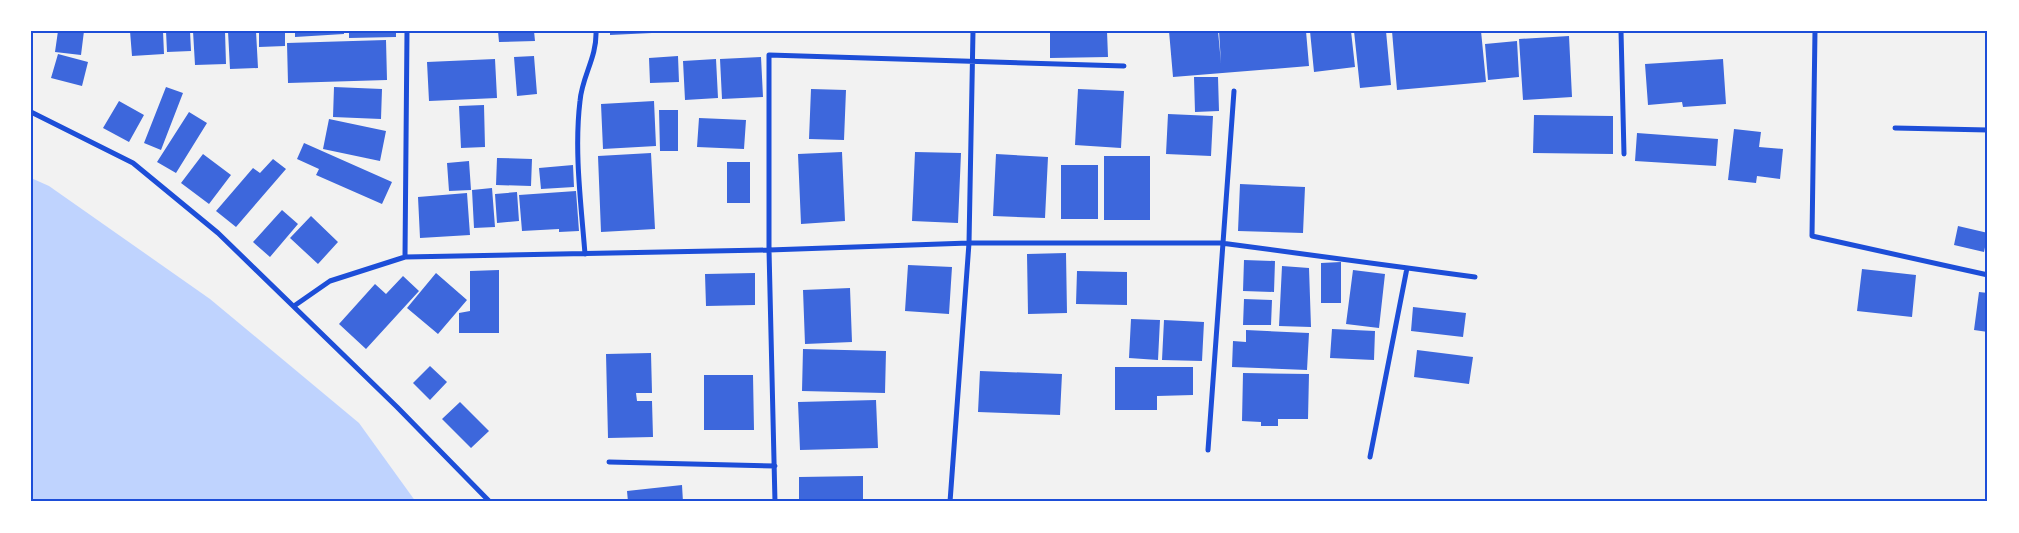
<svg xmlns="http://www.w3.org/2000/svg" width="2019" height="533" font-family="'Times New Roman',serif">
<rect width="100%" height="100%" fill="#f2f2f2"/>
<path fill="#bfd3fe" d="M31 178 49 186 210 299 359 423 416 502H31Z"/>
<path fill="#3d67dc" d="M58 31H84L81 55 55 52Z
M130 31H163L164 54 132 56Z
M166 31H190L191 51 167 52Z
M193 31H225L226 64 195 65Z
M228 31H256L258 68 230 69Z
M259 31H285V46L259 47Z
M295 31H344V34L295 37Z
M349 31H396V37L349 38Z
M498 31H534L535 41 499 42Z
M610 31H652V33L610 35Z
M1050 31H1107L1108 57 1050 58Z
M1169 31H1218L1221 63 1219 31H1306L1309 66 1173 77Z
M1310 31H1351L1355 67 1314 72Z
M1354 31H1386L1391 85 1360 88Z
M1392 31H1481L1486 82 1397 90Z
M1569 36 1572 97 1523 100 1519 39Z
M386 40 387 80 288 83 287 43Z
M1517 41 1519 77 1488 80 1485 44Z
M58 54 88 62 82 86 51 78Z
M534 56 537 94 517 96 514 57Z
M678 56 679 82 650 83 649 58Z
M761 57 763 97 722 99 720 59Z
M495 59 497 98 429 101 427 62Z
M716 59 718 98 685 100 683 61Z
M1723 59 1726 104 1683 107 1682 102 1648 105 1645 64Z
M1194 77H1218L1219 111 1195 112Z
M166 87 183 93 161 150 144 143Z
M334 87 382 89 381 119 333 117Z
M811 89 846 90 844 140 809 139Z
M1078 89 1124 91 1121 148 1075 145Z
M119 101 144 115 129 142 103 128Z
M654 101 656 146 603 149 601 104Z
M484 105 485 147 461 148 459 106Z
M659 110H678V151H660Z
M189 112 207 123 176 173 157 162Z
M1168 114 1213 116 1211 156 1166 154Z
M1534 115 1613 116V154L1533 153Z
M699 118 746 120 744 149 697 147Z
M329 119 386 131 380 161 323 149Z
M1734 129 1761 132 1759 147 1783 149 1780 179 1757 176 1756 183 1728 180Z
M1637 133 1718 139 1716 166 1635 161Z
M304 143 392 182 382 204 316 175 319 169 297 159Z
M842 152 845 221 801 224 798 154Z
M915 152 961 153 958 223 912 221Z
M651 153 655 229 601 232 598 156Z
M203 154 231 175 209 204 181 183Z
M996 154 1048 157 1045 218 993 216Z
M1104 156H1150V220H1104Z
M497 158 532 159 531 186 496 185Z
M273 159 286 169 236 227 216 211 253 168 260 173Z
M469 161 471 190 449 191 447 163Z
M727 162H750V203H727Z
M573 165 574 187 541 189 539 168Z
M1061 165H1098V219H1061Z
M1240 184 1305 187 1303 233 1238 231Z
M492 188 495 227 474 228 472 190Z
M576 191 579 231 559 232V229L522 231 519 195Z
M517 192 519 221 497 223 495 194Z
M467 193 470 235 420 238 418 197Z
M282 210 298 224 270 257 253 242Z
M311 216 338 242 318 264 290 238Z
M1958 226 1988 233 1984 252 1954 245Z
M1066 253 1067 313 1028 314 1027 254Z
M1244 260 1275 261 1274 292 1243 291Z
M1341 262V303H1321V263Z
M908 265 952 267 949 314 905 311Z
M1282 266 1309 268 1311 327 1279 326Z
M1862 269 1916 275 1912 317 1857 311Z
M499 270V333H459V313L470 311V271Z
M1353 270 1385 274 1379 328 1346 324Z
M1077 271 1127 272V305L1076 304Z
M436 273 467 300 438 334 407 308Z
M755 273V305L706 306 705 274Z
M403 276 419 291 366 349 339 324 375 284 386 294Z
M850 288 852 342 805 344 803 290Z
M1979 292 1988 293V332L1974 330Z
M1244 299 1272 300 1271 325H1243Z
M1413 307 1466 313 1463 337 1411 331Z
M1131 319 1160 320 1158 360 1129 358Z
M1164 320 1204 322 1202 361 1162 360Z
M1332 329 1375 331 1374 360 1330 358Z
M1246 330 1309 333 1307 370 1232 367 1233 341 1246 342Z
M803 349 886 351 885 393 802 391Z
M1417 350 1473 357 1469 384 1414 377Z
M651 353 652 393H636L637 401H652L653 437 608 438 606 354Z
M430 366 447 382 430 400 413 383Z
M1115 367H1193V395L1157 396V410H1115Z
M980 371 1062 374 1060 415 978 412Z
M1243 373 1309 374 1308 419H1278V426H1261V422L1242 421Z
M704 375H753L754 430H704Z
M876 400 878 448 800 450 798 402Z
M460 402 489 431 471 448 442 419Z
M863 476V499L799 501V477Z
M682 485 683 502H628L627 491Z"/>
<g fill="none" stroke-linecap="round" stroke-linejoin="round">
<path stroke="#1d4ed8" stroke-width="5" d="M1621 31 1624 154
M1815 31 1812 236 1988 275
M31 112 133 163 218 233 397 407 490 502
M1895 128 1988 130
M585 254C581 203 574 151 580 101 582 76 597 58 596 31
M405 257 407 31
M294 306 330 281 405 257 769 250 969 243H1221L1475 277
M1208 450 1234 91
M1370 457 1407 268
M609 462 775 466
M775 502 769 250V55L1124 66
M950 502 969 243 973 31"/>
</g>
<rect width="2019" height="533" fill="none" stroke="#ffffff" stroke-width="65"/>
<rect x="32" y="32" width="1954" height="468" fill="none" stroke="#1d4ed8" stroke-width="2"/>
</svg>
